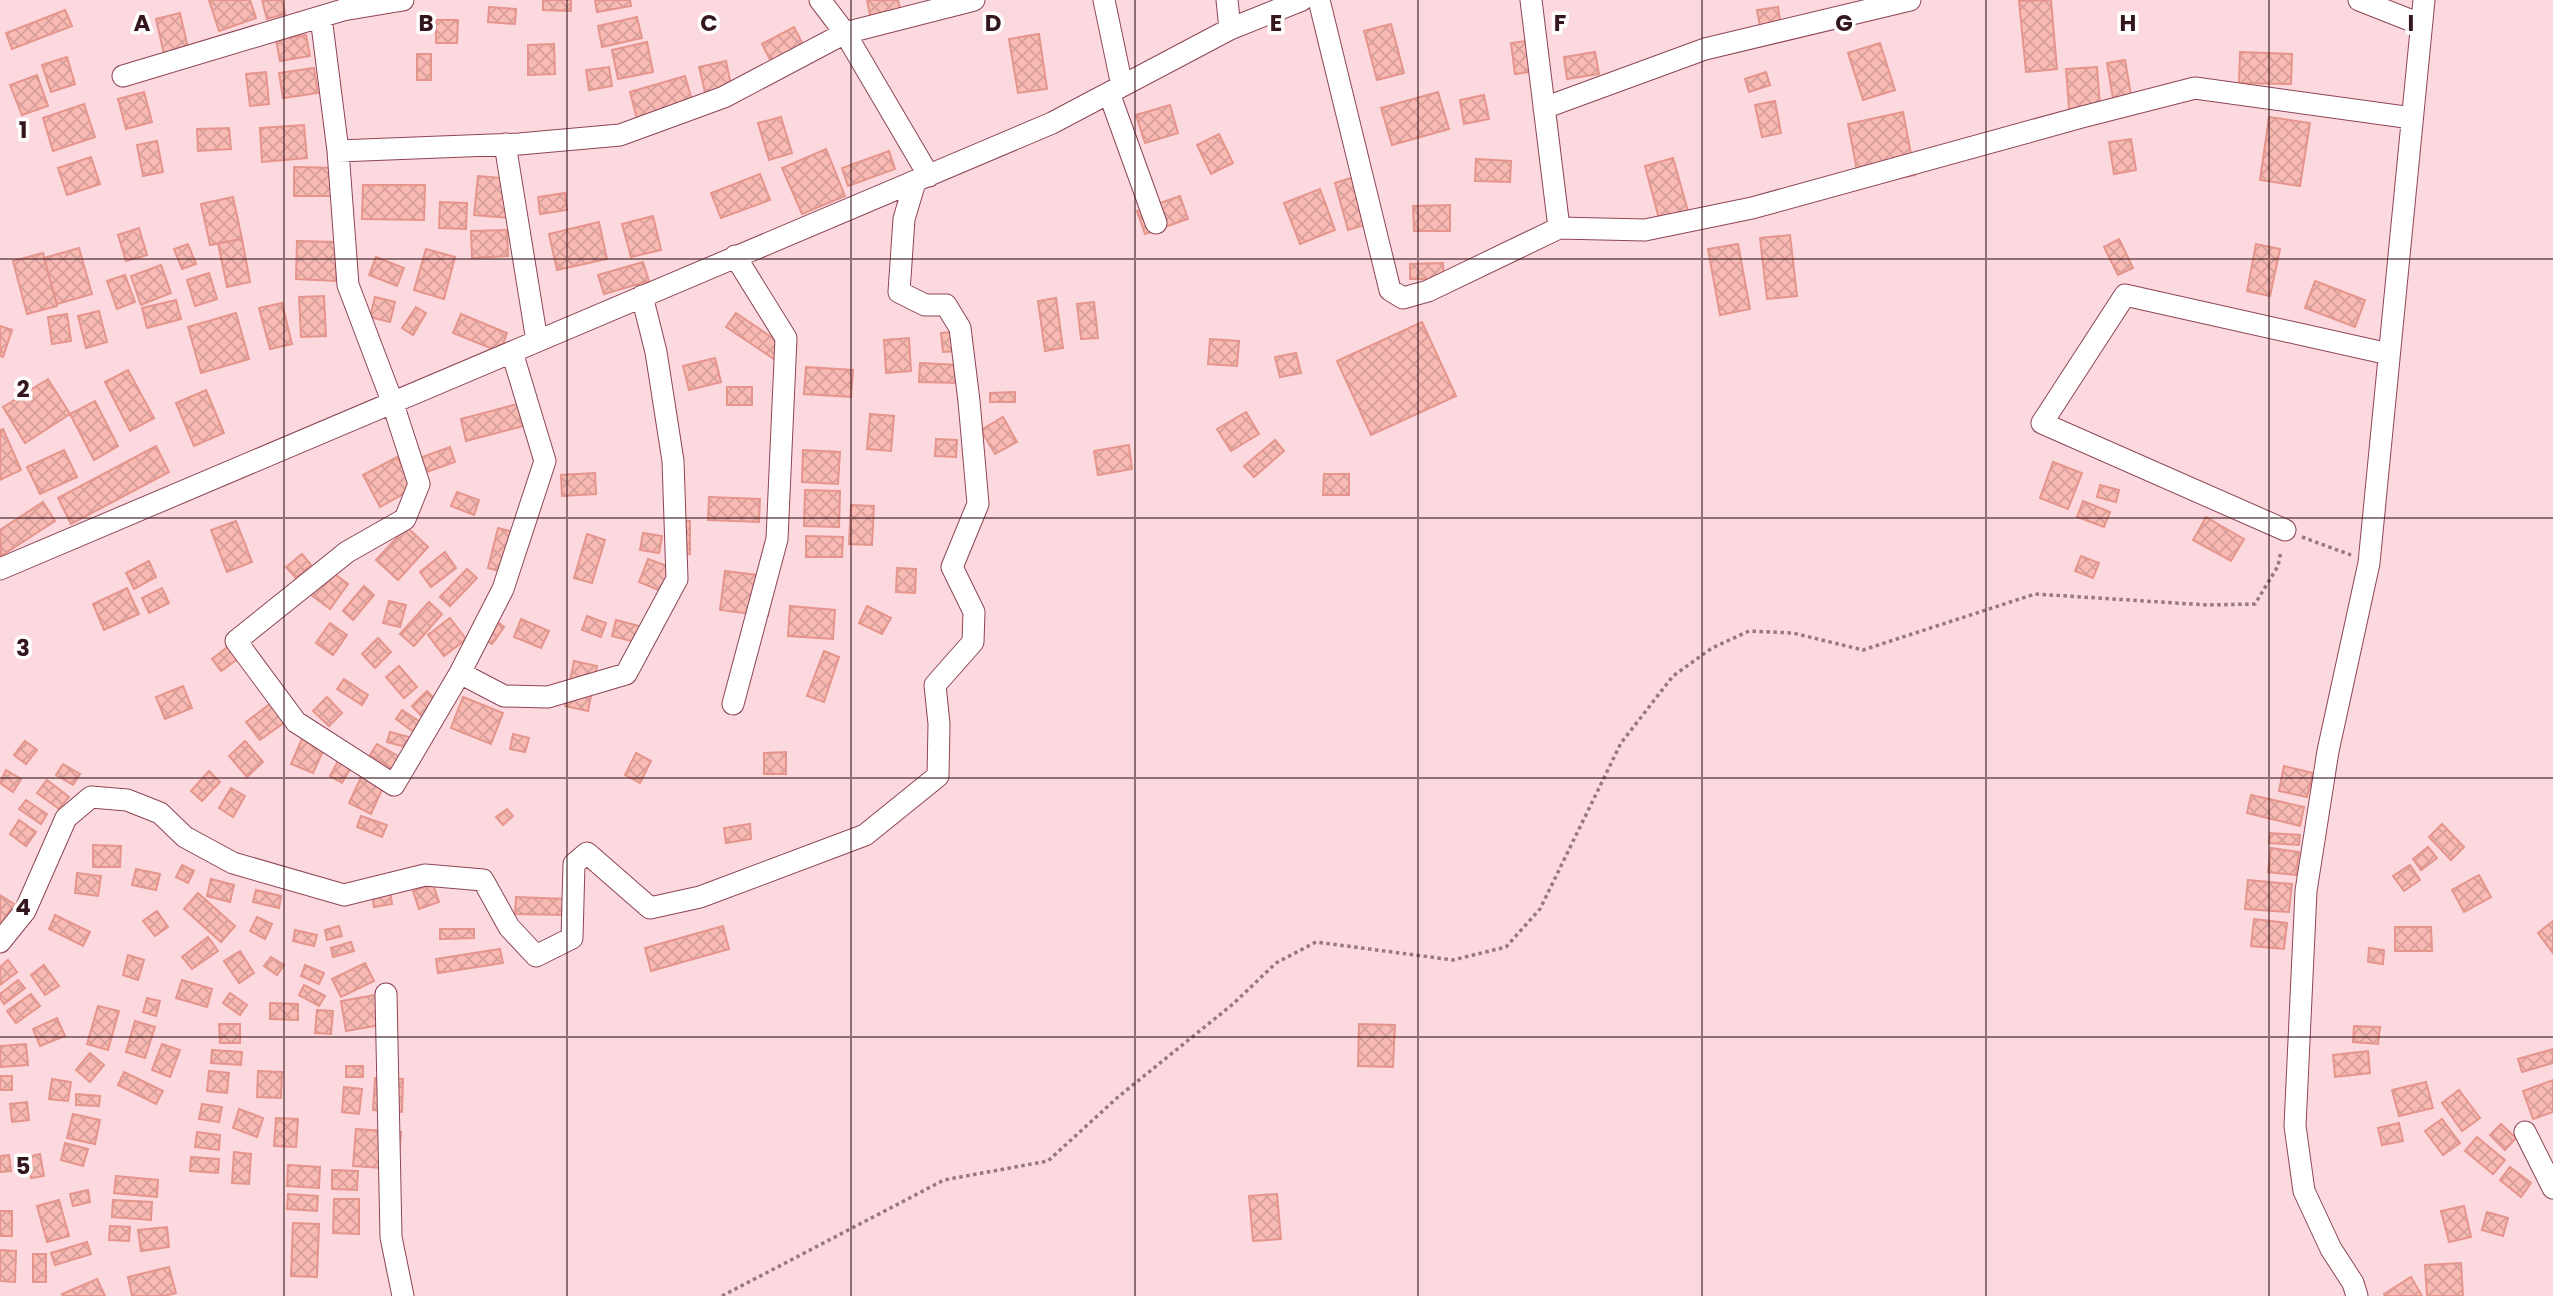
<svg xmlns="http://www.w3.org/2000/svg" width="2553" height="1296" font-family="Poppins,sans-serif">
<defs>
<pattern id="building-cross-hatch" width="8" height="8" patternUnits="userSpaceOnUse" patternTransform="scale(1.75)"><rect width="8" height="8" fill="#f9bab3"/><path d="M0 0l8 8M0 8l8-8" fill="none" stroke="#d69f9a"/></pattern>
</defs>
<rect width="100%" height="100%" fill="#fcd9de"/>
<path fill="url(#building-cross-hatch)" stroke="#e5958c" stroke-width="2" d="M209 0H250L256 18 219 31Z
M262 0H282L285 14 267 19Z
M543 0H571V11L543 10Z
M595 0H630L631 6 597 12Z
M867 0H898L903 22 873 29Z
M2051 0 2057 69 2026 72 2019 1Z
M489 7 516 9 515 24 488 22Z
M1778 7 1782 33 1762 36 1757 10Z
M65 10 72 26 12 49 6 33Z
M180 13 188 48 164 54 156 19Z
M637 17 642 38 602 47 598 26Z
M436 20H458L457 43H436Z
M1391 24 1404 73 1377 80 1364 31Z
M794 27 811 60 779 77 762 44Z
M1039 34 1047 89 1018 93 1009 39Z
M306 35 310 56 280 61 276 40Z
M1540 39 1544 70 1515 74 1511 43Z
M647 42 653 72 618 79 612 50Z
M1880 43 1895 90 1863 100 1848 53Z
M554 44 555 74 528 75V45Z
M1595 52 1599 74 1567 79 1564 57Z
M2240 52 2292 54 2291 84 2239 83Z
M417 54H431V80H417Z
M67 57 75 84 51 92 42 65Z
M2125 60 2133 107 2115 110 2107 63Z
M726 61 732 90 706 96 699 67Z
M609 67 612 86 589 90 586 70Z
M2097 67 2101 119 2070 121 2066 69Z
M314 68 318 93 283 98 279 73Z
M266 72 269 104 250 106 246 74Z
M1766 72 1770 85 1749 92 1745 79Z
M37 75 48 106 22 115 10 85Z
M685 76 694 107 638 123 630 92Z
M144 92 152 122 126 129 118 99Z
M1438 92 1449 129 1392 145 1381 108Z
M1484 95 1489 119 1464 124 1460 100Z
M1775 101 1781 133 1762 137 1755 105Z
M84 104 95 137 53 151 43 118Z
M1170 105 1178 133 1145 143 1136 115Z
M1903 112 1915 175 1860 186 1848 124Z
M781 117 792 153 769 160 758 123Z
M2269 117 2310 123 2300 186 2260 180Z
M304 125 307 158 262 162 260 128Z
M229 128 231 149 198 151 197 129Z
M1219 134 1233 163 1211 174 1197 145Z
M2131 139 2136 170 2114 174 2109 142Z
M157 141 163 172 143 176 137 145Z
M826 149 845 196 802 214 782 168Z
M889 151 895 169 848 186 842 168Z
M91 157 100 184 67 195 58 168Z
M1673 158 1688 211 1659 219 1645 166Z
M1476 159 1511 161 1510 182 1475 181Z
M294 167 338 168V196H294Z
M1367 173 1381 220 1348 230 1335 183Z
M760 174 770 200 721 218 711 193Z
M478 176 512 179 509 218 474 215Z
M363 185H425L424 220 362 219Z
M1320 189 1335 230 1300 244 1284 203Z
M565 193 567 210 540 214 538 197Z
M1180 196 1188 219 1145 234 1137 211Z
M233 197 242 239 210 245 201 204Z
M440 202 467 203 466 229 439 228Z
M1450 205V231H1414L1413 206Z
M653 216 661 250 631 257 622 224Z
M599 222 607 259 557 270 549 234Z
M139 228 147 255 126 261 118 235Z
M507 230 508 256 472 258 471 231Z
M1790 235 1797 296 1767 299 1760 238Z
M242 239 250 282 227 287 218 243Z
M2119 239 2133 268 2118 275 2104 247Z
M297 241 337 242 336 281 296 279Z
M188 244 196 264 182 269 174 249Z
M1738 244 1750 309 1720 315 1708 249Z
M2256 244 2280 249 2270 296 2247 291Z
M79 248 92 294 57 304 44 258Z
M426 249 455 257 444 299 414 290Z
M43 253 57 306 27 314 13 261Z
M376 257 404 268 397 286 369 275Z
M643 262 649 281 604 294 598 275Z
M1443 263 1444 279H1410V264Z
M161 265 171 293 141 305 131 276Z
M209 273 217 299 195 306 187 280Z
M125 275 135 302 117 309 107 281Z
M2315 281 2365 300 2355 327 2305 308Z
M324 296 326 336 301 337 299 297Z
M375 297 395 302 390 322 370 317Z
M1056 298 1063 348 1045 351 1038 301Z
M176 300 181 319 147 328 142 308Z
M1094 302 1098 338 1081 339 1077 304Z
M282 303 292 344 270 349 259 308Z
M416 307 426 313 413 335 402 328Z
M99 311 107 342 86 348 78 316Z
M236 313 249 359 201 373 188 327Z
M736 313 783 345 774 359 726 327Z
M67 314 71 341 52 344 48 317Z
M461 314 507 333 500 352 453 333Z
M1422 322 1456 396 1371 435 1337 361Z
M0 326 12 330 3 357 0 356Z
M955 332 957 351 943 352 941 333Z
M909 338 911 371 886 373 884 340Z
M1210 339 1239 341 1237 366 1208 364Z
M1296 353 1301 373 1280 377 1275 357Z
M715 358 721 382 689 390 683 366Z
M920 363 960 365 959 383 919 382Z
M806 367 853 370 851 397 804 394Z
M128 370 154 418 130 431 105 382Z
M48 379 70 414 25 443 3 407Z
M727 387H752V405H727Z
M206 390 224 433 194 446 176 403Z
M1015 392V402H990V393Z
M95 401 118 446 94 460 70 414Z
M521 403 527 425 466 441 461 419Z
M1246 412 1259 434 1231 451 1217 429Z
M870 414 894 416 891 451 867 449Z
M1003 417 1017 442 995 454 981 430Z
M3 429 21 470 0 480V430Z
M936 439 957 440 956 457 935 456Z
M1275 440 1284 451 1254 477 1244 466Z
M1129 445 1132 469 1098 475 1094 451Z
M156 446 169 472 71 524 58 498Z
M450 447 455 462 424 473 419 458Z
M64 450 77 477 40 494 27 467Z
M803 450 840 452 838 484 802 482Z
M397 457 414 488 380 507 363 475Z
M2053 462 2082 473 2068 509 2040 498Z
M595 473 596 494 562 496 561 475Z
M1324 474H1349V495H1323Z
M2100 485 2119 490 2116 502 2097 497Z
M805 490 840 491 839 527 804 526Z
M457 492 479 500 474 515 451 506Z
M709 497 760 499 759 522 708 520Z
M2083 501 2110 512 2104 527 2077 517Z
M43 502 55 521 1 556 0 530Z
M851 505 874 506 872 545 849 544Z
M2206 517 2244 539 2231 561 2193 540Z
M672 520 690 521V554H671Z
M236 521 252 562 227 572 211 530Z
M407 527 428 547 398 580 376 560Z
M498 528 521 534 511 574 488 568Z
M643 533 662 536 659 553 640 550Z
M587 534 605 540 592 583 574 578Z
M806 536 843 537 842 557H806Z
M445 552 456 568 431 587 420 572Z
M302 554 311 565 296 578 286 567Z
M2081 556 2099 563 2093 578 2075 571Z
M648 559 678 570 668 594 639 582Z
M149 561 156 577 134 589 126 573Z
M324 566 348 584 330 609 306 591Z
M897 568 916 569 915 593 896 592Z
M467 569 477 578 450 606 440 597Z
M725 571 773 577 768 616 720 610Z
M364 586 374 595 353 620 343 611Z
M127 588 139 614 104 630 93 604Z
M162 588 169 603 149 613 142 598Z
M389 601 406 605 400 627 383 623Z
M429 602 442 614 414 646 400 634Z
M790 606 835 610 833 639 788 636Z
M867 606 891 618 882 634 859 623Z
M489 615 504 627 492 644 476 633Z
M587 616 606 623 601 637 582 630Z
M450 618 466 639 444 656 428 635Z
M521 619 549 631 541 648 514 637Z
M616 620 643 627 639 643 612 636Z
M330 623 347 635 333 655 316 643Z
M378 638 391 652 375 668 362 654Z
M230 645 239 658 221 671 212 659Z
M824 651 839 657 824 702 807 696Z
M574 661 597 666 588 711 565 706Z
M399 666 417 687 404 698 386 677Z
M344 679 368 695 362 705 337 689Z
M183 686 192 708 165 719 156 697Z
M427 691 445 709 429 724 412 706Z
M327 697 342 713 329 726 313 711Z
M463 697 503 713 491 744 451 728Z
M271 703 285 722 260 740 246 722Z
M402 710 422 723 415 733 396 719Z
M305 732 327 742 313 773 291 764Z
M390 732 416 739 413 749 387 742Z
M513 734 529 738 525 752 510 749Z
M25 741 37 750 26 764 14 755Z
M245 741 263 762 247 777 229 756Z
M377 744 400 757 393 769 370 755Z
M786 752V774H764V753Z
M636 753 651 761 640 783 625 775Z
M338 761 350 769 342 783 330 776Z
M63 764 80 774 73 785 56 775Z
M2284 766 2313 773 2307 797 2279 791Z
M6 770 21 779 13 792 0 783Z
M209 771 220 782 202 801 191 791Z
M363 773 385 783 371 814 349 803Z
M47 780 69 797 59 809 37 793Z
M231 788 245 796 233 817 219 808Z
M2251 795 2304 807 2300 826 2247 813Z
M26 800 47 814 41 824 19 809Z
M507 809 513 816 503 825 496 817Z
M361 816 387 825 382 837 357 827Z
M19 820 36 832 26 846 10 834Z
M750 824 751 839 726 843 724 828Z
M2442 824 2464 847 2451 860 2429 837Z
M2270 833 2300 835 2299 845 2269 843Z
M93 845 121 846 120 867H93Z
M2428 847 2437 858 2421 870 2413 859Z
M2271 848 2299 852 2296 875 2268 872Z
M182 865 194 871 188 883 176 877Z
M2410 865 2420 880 2404 891 2393 876Z
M136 869 160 874 156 890 132 885Z
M77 873 101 876 98 896 75 893Z
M2479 875 2491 897 2464 912 2452 890Z
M211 879 234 885 230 902 207 896Z
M2248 880 2292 884 2289 912 2245 909Z
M433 884 439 902 419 909 413 891Z
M256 890 281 896 279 908 253 902Z
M390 891 392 904 374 907 372 894Z
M198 893 235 926 221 942 184 909Z
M0 895 14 904 0 925Z
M516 897 566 899V915L515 914Z
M157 911 168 927 155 936 143 921Z
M55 915 90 932 83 946 49 929Z
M257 917 272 924 265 939 250 931Z
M2254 919 2287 923 2284 949 2251 946Z
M2553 921V953L2538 933Z
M339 926 342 936 327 940 325 930Z
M723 926 729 949 651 971 645 948Z
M2395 927H2431L2432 951H2395Z
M440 929H474V938L440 939Z
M295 930 317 935 314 946 293 941Z
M208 937 218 951 192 969 182 957Z
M351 942 354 951 333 957 331 948Z
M2369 948 2384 950 2383 964 2368 962Z
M500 949 503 963 438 973 436 959Z
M240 951 254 973 239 983 224 961Z
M128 955 144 960 138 980 123 975Z
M271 957 284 965 277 975 264 966Z
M8 960 17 972 0 985V967Z
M365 963 374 981 341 997 332 979Z
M44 965 59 986 45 995 31 975Z
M305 965 324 973 319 984 301 976Z
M18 980 25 988 4 1004 0 998V994Z
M182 980 212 989 207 1007 176 998Z
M304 985 325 996 319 1006 299 995Z
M230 993 247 1005 240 1015 223 1003Z
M31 994 40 1006 16 1023 7 1011Z
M381 994 386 1024 346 1031 341 1001Z
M147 998 160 1001 156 1016 143 1012Z
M270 1003 298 1004V1020L270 1019Z
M98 1006 119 1011 108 1050 87 1044Z
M317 1010 333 1011 331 1034 315 1033Z
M57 1018 65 1036 40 1046 33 1029Z
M135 1021 155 1027 145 1058 126 1052Z
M219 1024H240V1043H220Z
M1359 1024 1395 1025 1393 1067 1358 1066Z
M2354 1026 2380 1027 2378 1044 2353 1042Z
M26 1044 28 1065 0 1067V1046Z
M162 1044 180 1050 170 1077 152 1070Z
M2553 1049V1063L2522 1072 2518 1059Z
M212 1050 242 1052 241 1065 211 1063Z
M2368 1051 2370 1073 2335 1077 2333 1055Z
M90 1053 104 1065 90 1082 76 1070Z
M346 1066H363V1077H346Z
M209 1071 229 1073 227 1093 207 1091Z
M258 1071 282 1072 281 1098 257 1097Z
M124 1072 163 1091 156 1104 118 1085Z
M0 1076H12V1090H0Z
M375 1078 403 1079 402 1112 373 1110Z
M52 1079 71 1082 68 1101 49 1099Z
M2553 1080V1112L2533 1119 2523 1091Z
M2426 1082 2433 1108 2399 1116 2392 1090Z
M344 1087 362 1089 359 1114 342 1112Z
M2459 1090 2480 1118 2462 1131 2442 1103Z
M76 1094 100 1096 99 1106 76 1105Z
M27 1102 29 1120 12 1122 10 1104Z
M202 1104 222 1107 219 1122 199 1119Z
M239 1109 263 1118 257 1137 233 1128Z
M73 1114 100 1120 95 1144 67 1138Z
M276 1118 298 1119 296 1147 274 1146Z
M2442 1119 2460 1143 2443 1155 2425 1131Z
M2399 1123 2403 1141 2382 1145 2378 1128Z
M2501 1124 2516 1138 2505 1150 2490 1135Z
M356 1129 401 1132 398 1169 353 1166Z
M197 1132 220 1135 219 1150 195 1147Z
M2477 1137 2505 1160 2493 1174 2465 1151Z
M65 1143 88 1149 83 1166 61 1160Z
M234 1152 251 1154 249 1184 232 1183Z
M40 1154 44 1176 31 1178 27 1157Z
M9 1155 11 1171 0 1172V1156Z
M191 1157 219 1159 218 1173 190 1171Z
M288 1165 320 1167 319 1188 287 1186Z
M2510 1167 2531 1183 2521 1197 2500 1180Z
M332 1170 358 1171 357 1190 332 1189Z
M116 1176 158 1180 157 1197 114 1193Z
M88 1190 90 1202 73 1206 70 1194Z
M288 1194 318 1196 317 1211 287 1209Z
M1277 1194 1281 1239 1253 1241 1249 1196Z
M334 1199H359V1234L333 1233Z
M59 1200 69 1236 47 1242 37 1206Z
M113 1200 152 1202 151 1220 112 1217Z
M2464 1206 2471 1237 2449 1242 2441 1211Z
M0 1211H12V1236H0Z
M2487 1212 2508 1218 2503 1236 2482 1230Z
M293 1223 319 1224 317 1277 291 1276Z
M110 1226 130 1227 129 1241 109 1240Z
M167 1227 169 1247 141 1251 138 1230Z
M87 1242 91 1254 55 1265 51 1253Z
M0 1250 16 1251 15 1282 0 1281Z
M33 1254H46V1282H33Z
M2461 1263 2463 1296H2427L2425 1265Z
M169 1267 176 1293 164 1296H132L128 1277Z
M2411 1277 2422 1296H2385L2384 1294Z
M97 1279 105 1296H63L62 1294Z"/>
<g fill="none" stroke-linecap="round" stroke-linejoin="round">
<g stroke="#8d4556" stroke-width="23">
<path id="minor" d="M820 0 845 33 929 176
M1104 0 1122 86
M1227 0 1230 29
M1319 0 1390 290 1403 298 1428 291 1559 228
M1531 0 1559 228 1645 230 1752 208 2082 117 2195 88 2412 118
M2359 0 2420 24
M321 17 338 151 348 285 392 401 419 484 405 519 347 552 236 641 296 722 394 785 460 673 503 589 545 461 512 352
M123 76 343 10 403 0
M1109 93 1156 223
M1544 108 1705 49 1910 0
M505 144 537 341
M338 151 519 144 620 135 724 97 845 33 974 0
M2285 530 2042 423 2125 295 2389 354
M0 569 1052 123 1230 29 1302 0
M460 673 504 696 548 697 626 674 677 579 673 461 656 352 642 296
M733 704 777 539 786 338 735 256
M0 942 25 911 66 818 91 797 127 800 160 813 185 837 233 863 344 895 425 875 483 880 509 927 536 956 572 938 574 864 587 853 650 908 700 897 865 835 938 776 939 724 935 685 973 642 974 612 952 567 978 504 969 401 960 328 946 305H925L899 292 904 219 915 182
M386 994 391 1237 403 1296
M2525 1132 2553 1188
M2357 1296 2353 1283 2331 1249 2304 1191 2295 1126 2306 891 2328 751 2369 563 2424 0"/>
</g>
<path stroke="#98777d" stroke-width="3.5" stroke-dasharray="3.5 3.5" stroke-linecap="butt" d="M2302 537 2351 555
M722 1296 944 1180 1048 1161 1118 1097 1233 1004 1276 963 1316 942 1453 960 1506 947 1540 909 1621 743 1673 676 1712 648 1749 631 1793 633 1863 650 2035 594 2207 605 2255 604 2278 566 2281 551"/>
<use href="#minor" stroke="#fff" stroke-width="21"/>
</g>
<path fill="none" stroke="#34161d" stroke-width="2" stroke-opacity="0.55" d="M284 0V1296M567 0V1296M851 0V1296M1135 0V1296M1418 0V1296M1702 0V1296M1986 0V1296M2269 0V1296M0 259H2553M0 518H2553M0 778H2553M0 1037H2553"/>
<g font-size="23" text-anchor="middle" font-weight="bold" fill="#34161d" stroke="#fff" stroke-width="7" stroke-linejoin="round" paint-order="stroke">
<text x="142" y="31">A</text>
<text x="426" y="31">B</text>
<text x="709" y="31">C</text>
<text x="993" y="31">D</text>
<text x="1276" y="31">E</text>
<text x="1560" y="31">F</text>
<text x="1844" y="31">G</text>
<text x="2128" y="31">H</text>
<text x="2411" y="31">I</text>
<text x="23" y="138">1</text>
<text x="23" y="397">2</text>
<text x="23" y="656">3</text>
<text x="23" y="915">4</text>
<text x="23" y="1174">5</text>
</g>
</svg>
